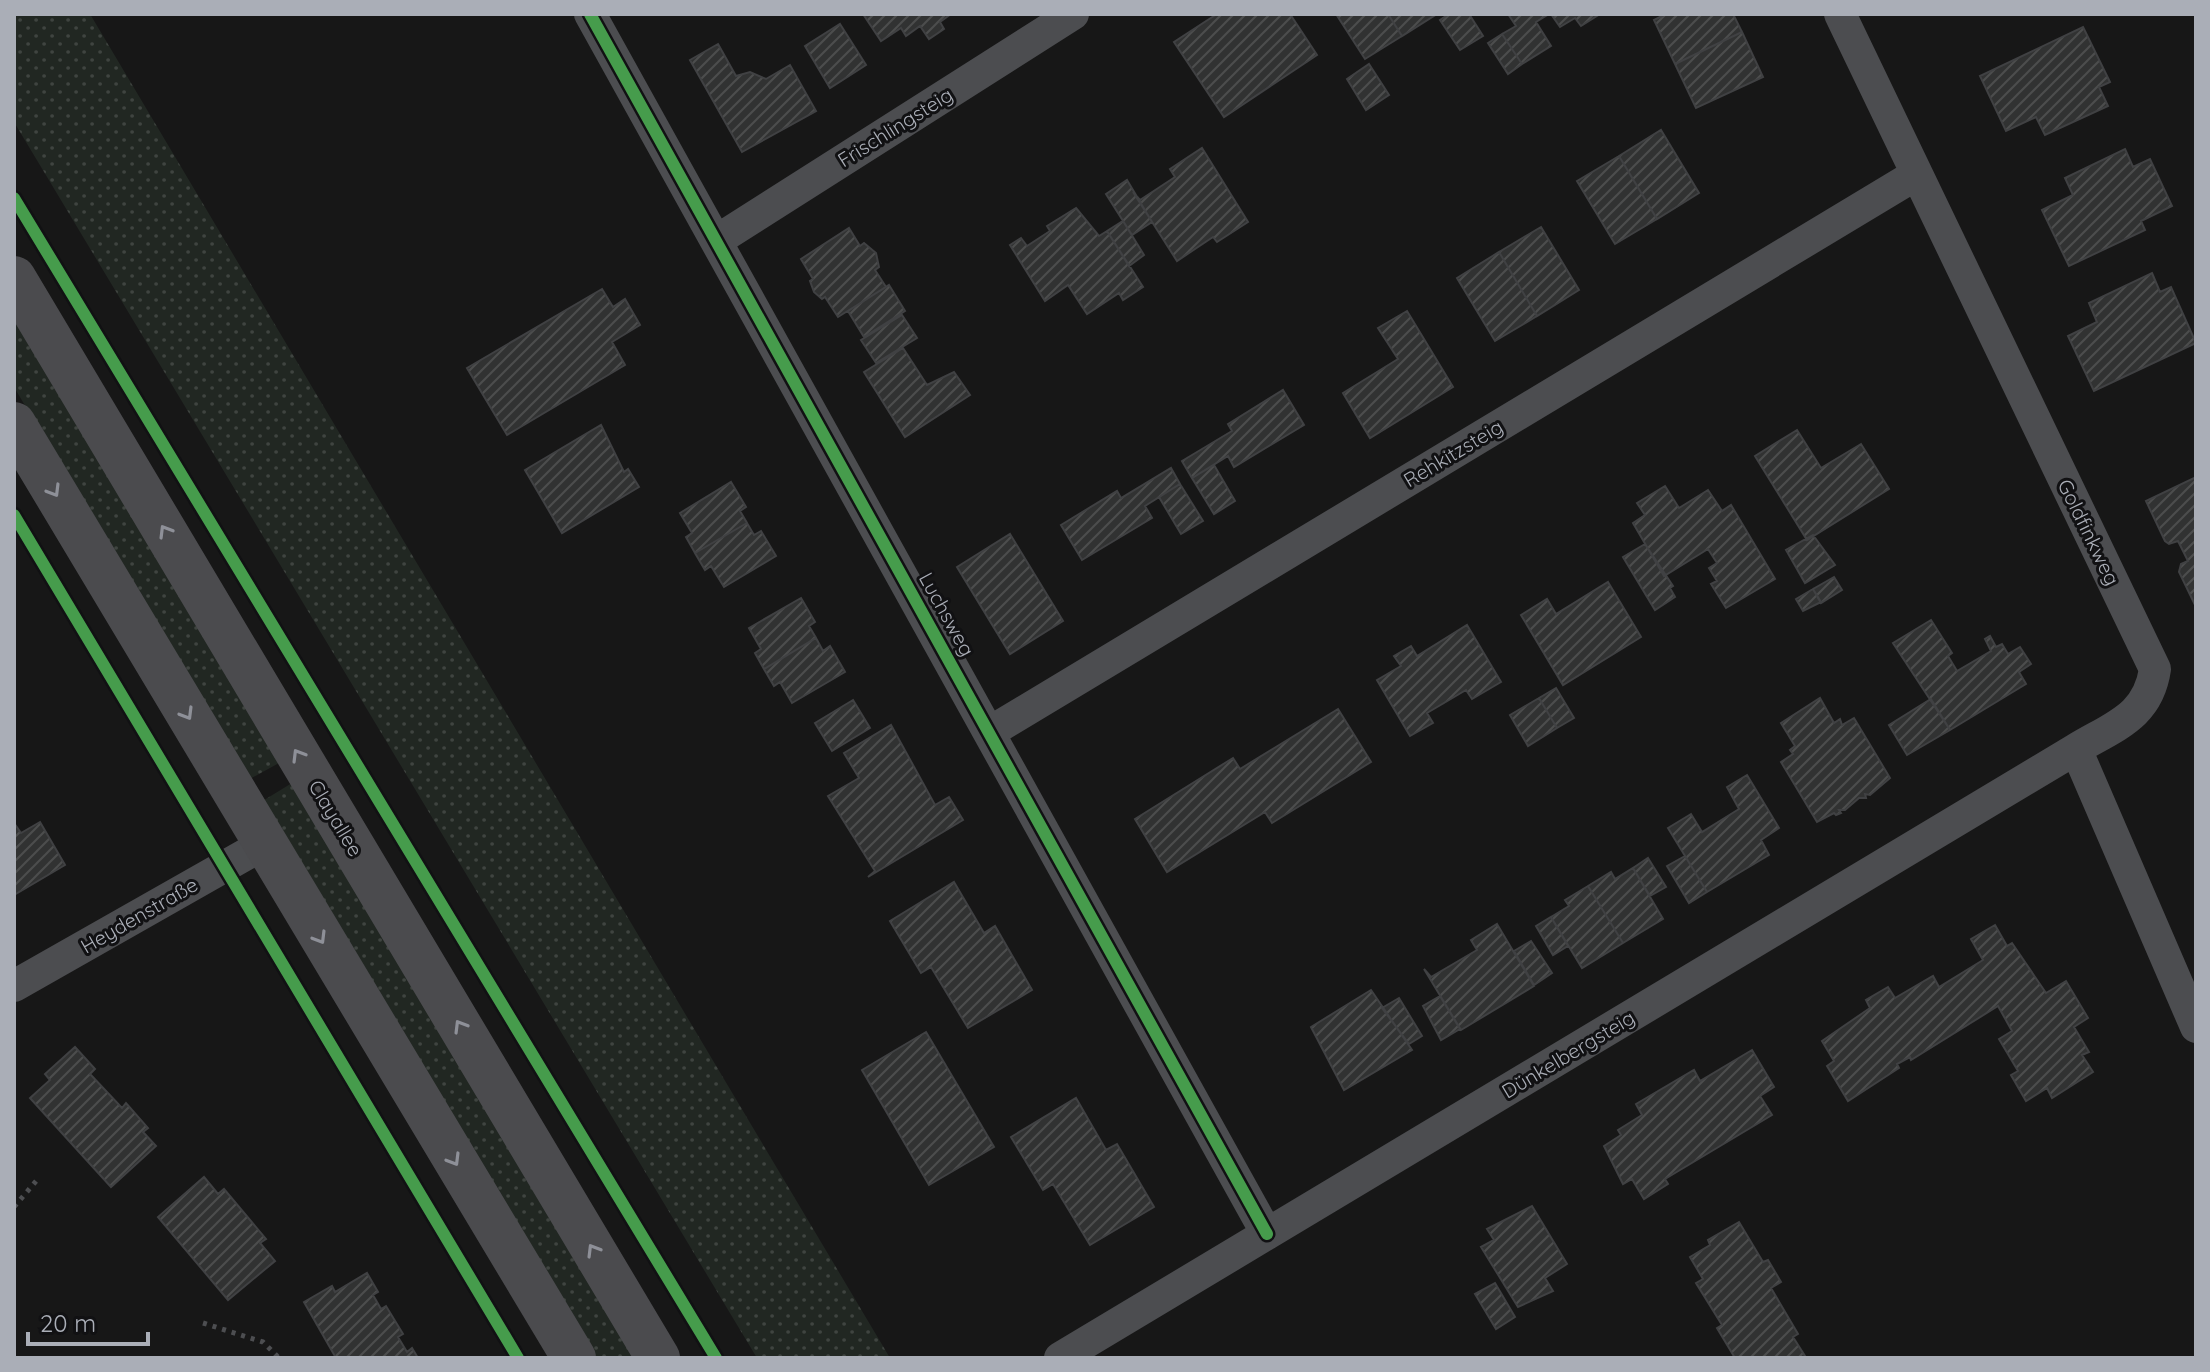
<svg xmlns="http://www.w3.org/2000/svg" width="2210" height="1372" font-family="Quicksand,sans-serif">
<defs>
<pattern id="grass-dots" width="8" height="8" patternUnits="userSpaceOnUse" patternTransform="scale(2)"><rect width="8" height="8" fill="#212722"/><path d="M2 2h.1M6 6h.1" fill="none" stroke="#3f4440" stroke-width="1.8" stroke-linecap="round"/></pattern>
<pattern id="building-hatch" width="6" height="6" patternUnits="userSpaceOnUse" patternTransform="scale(2)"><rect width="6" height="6" fill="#313232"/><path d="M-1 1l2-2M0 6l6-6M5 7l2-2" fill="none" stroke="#4c4d4d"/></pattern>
</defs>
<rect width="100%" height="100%" fill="#171717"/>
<path fill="url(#grass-dots)" d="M14 14H90L890 1358H757L14 122Z
M14 314 279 763 248 780 14 387Z
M292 783 638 1358H594L261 802Z"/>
<path fill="url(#building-hatch)" stroke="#404143" stroke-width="2" d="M863 14H951L940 22 944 29 929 39 920 26 906 36 901 28 881 41Z
M1217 14H1290L1317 55 1224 117 1174 42Z
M1336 14H1388L1402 36 1365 59Z
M1388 14H1437L1402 36Z
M1449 14H1469L1483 36 1460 50 1440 20Z
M1508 14H1549L1536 22 1551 46 1522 64 1502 34 1516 26Z
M1551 14H1600L1581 26 1575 18 1560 27Z
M1666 14H1733L1742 32 1675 64 1654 20Z
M840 24 866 65 830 88 805 46Z
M2083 27 2110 82 2099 87 2108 106 2045 135 2036 117 2006 131 1980 76Z
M1742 32 1763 77 1696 108 1675 64Z
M1502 34 1522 64 1508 74 1488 43Z
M718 44 736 76 750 72 766 79 790 65 816 111 742 152 690 60Z
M1369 64 1389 95 1366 110 1347 79Z
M1661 130 1699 193 1657 219 1619 156Z
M1202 148 1248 222 1217 242 1213 237 1177 261 1133 192 1140 200 1175 177 1170 169Z
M2125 149 2133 167 2150 159 2172 206 2141 221 2145 230 2069 266 2042 210 2073 195 2065 178Z
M1619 156 1657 219 1615 244 1577 181Z
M1127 180 1152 222 1132 235 1106 194Z
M1076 208 1099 236 1107 231 1143 287 1123 300 1119 293 1087 314 1068 285 1045 301 1010 245 1021 238 1027 246 1050 231 1047 226Z
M1123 221 1144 255 1129 266 1107 231Z
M1541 227 1579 290 1537 316 1499 252Z
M849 228 860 246 864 243 876 253 879 267 875 270 886 287 838 317 825 297 822 299 814 292 810 281 813 279 801 259Z
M1499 252 1537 316 1495 341 1457 278Z
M2152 273 2160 292 2171 287 2196 343 2094 391 2068 336 2097 322 2089 303Z
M889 285 905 311 864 337 848 311Z
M602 289 613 307 625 299 640 325 612 342 625 365 507 435 467 368Z
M1407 311 1453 387 1370 438 1343 393 1398 359 1378 328Z
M902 315 917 338 876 363 861 340Z
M903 348 927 385 954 372 970 395 905 437 864 372Z
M1283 390 1304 425 1234 467 1228 456 1192 478 1182 461 1232 431 1228 424Z
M601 425 624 472 628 469 639 487 562 533 525 470Z
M1797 430 1821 468 1861 444 1889 489 1807 540 1755 456Z
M1214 465 1235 501 1214 514 1192 478Z
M1171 468 1180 484 1145 506 1152 518 1082 560 1061 525 1117 491 1121 498Z
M2196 477V607L2179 572 2181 564 2188 561 2178 541 2169 544 2165 541 2146 501Z
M731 482 746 507 740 511 747 523 695 553 686 537 692 533 680 513Z
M1180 484 1203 521 1181 534 1159 497Z
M1665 486 1679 508 1708 490 1722 511 1731 505 1775 579 1726 608 1711 584 1717 581 1709 568 1717 563 1708 549 1664 576 1633 523 1645 515 1637 503Z
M747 523 754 535 761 531 776 556 724 587 711 566 705 570 695 553Z
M1010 534 1063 621 1010 654 957 567Z
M1813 535 1835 565 1805 583 1786 550Z
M1645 544 1673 586 1670 588 1675 597 1655 610 1623 557Z
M1834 577 1842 590 1821 603 1813 589Z
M1608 582 1641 637 1563 685 1521 615 1547 599 1556 614Z
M1813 589 1821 602 1803 611 1796 599Z
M801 598 815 622 809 626 816 638 764 669 755 653 761 649 749 628Z
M1931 620 1952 653 1948 656 1957 671 1991 651 1985 639 1990 636 1996 647 2002 644 2008 654 2020 647 2031 664 2019 672 2026 684 1950 730 1893 643Z
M1467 625 1501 682 1472 699 1466 690 1427 713 1433 723 1410 736 1377 680 1401 666 1394 656 1411 646 1417 656Z
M816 638 823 651 830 646 845 672 792 703 780 682 774 686 764 669Z
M1556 688 1574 718 1557 728 1539 698Z
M1539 698 1557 728 1528 746 1510 715Z
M1820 698 1834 723 1840 719 1842 725 1854 718 1890 778 1870 795 1865 794 1866 798H1859L1845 810H1839L1841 813 1836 815 1834 813 1817 822 1781 762 1793 754 1790 750 1795 746 1781 723Z
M1931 699 1950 730 1907 755 1889 725Z
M853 700 870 728 832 751 815 723Z
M1338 709 1371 762 1272 823 1265 812 1167 872 1135 819 1233 758 1240 769Z
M891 725 935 805 949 797 963 820 868 877 875 871 828 796 859 778 844 753Z
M1747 775 1779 828 1761 840 1769 855 1707 892 1668 828 1691 814 1702 832 1739 809 1727 787Z
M40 822 65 865 14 895V823L21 833Z
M1685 856 1707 892 1689 903 1667 866Z
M1648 858 1666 887 1650 896 1633 868Z
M1633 868 1663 919 1623 943 1588 886 1611 872 1615 879Z
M954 882 984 933 995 926 1032 990 968 1028 931 967 921 973 890 921Z
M1588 886 1623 943 1582 968 1551 917 1569 906 1565 900Z
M1551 917 1568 946 1553 955 1536 926Z
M1497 924 1534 986 1461 1030 1424 969 1431 977 1477 950 1471 940Z
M1995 925 2007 946 2012 943 2046 993 2066 981 2088 1018 2074 1027 2089 1052 2082 1055 2093 1072 2052 1098 2047 1088 2026 1101 2011 1075 2018 1071 1999 1039 2012 1031 1998 1006 1911 1060 1910 1057 1897 1064 1899 1068 1848 1101 1827 1066 1834 1061 1822 1041 1870 1008 1866 1000 1888 987 1895 998 1933 976 1939 987 1983 960 1971 939Z
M1531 941 1552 973 1534 985 1514 951Z
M1371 990 1412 1050 1344 1090 1311 1027Z
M1440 996 1460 1029 1441 1040 1423 1006Z
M1399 998 1422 1036 1409 1044 1382 1008Z
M926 1032 994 1147 929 1185 862 1070Z
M75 1047 95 1069 90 1074 122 1108 126 1103 148 1128 143 1132 156 1146 111 1187 30 1098 50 1080 45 1074Z
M1752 1050 1774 1087 1760 1096 1772 1115 1665 1179 1668 1184 1644 1199 1632 1179 1623 1184 1604 1146 1621 1135 1618 1130 1642 1115 1636 1104 1694 1070 1700 1081Z
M1076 1098 1106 1150 1117 1144 1154 1207 1090 1245 1053 1184 1043 1190 1011 1137Z
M204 1177 218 1194 224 1189 266 1239 260 1243 275 1261 228 1300 158 1217Z
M1532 1206 1567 1264 1545 1278 1553 1291 1518 1307 1481 1247 1494 1240 1487 1229Z
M1739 1222 1763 1262 1768 1260 1781 1282 1771 1288 1798 1334 1793 1337 1805 1356 1802 1358H1735L1717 1328 1722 1325 1696 1283 1703 1279 1690 1257 1710 1245 1708 1240Z
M367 1273 378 1292 373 1295 381 1309 386 1306 403 1334 398 1337 407 1352 412 1348 418 1358H336L304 1302 332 1286 335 1292Z
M1495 1283 1515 1317 1496 1329 1475 1294Z"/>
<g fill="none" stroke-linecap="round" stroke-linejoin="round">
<path stroke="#4d4e51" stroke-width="5" stroke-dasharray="4 6" stroke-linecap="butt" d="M14 1207 37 1180
M203 1323 263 1342 279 1358"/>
<path stroke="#4c4d50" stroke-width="32" d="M590 14 1267 1234
M1840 14 2155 669C2148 717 2114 726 2076 749L2196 1027
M716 241 1073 14
M990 732 1917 174
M14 986 264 844
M1060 1358 2076 749"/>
<path stroke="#4b4b4e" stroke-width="44" d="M14 278 658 1358
M14 424 574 1358"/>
<g stroke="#111113" stroke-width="17">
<path id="cycleway" d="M590 14 1267 1234
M14 198 716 1358
M14 515 518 1358"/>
</g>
<use href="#cycleway" stroke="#469c4c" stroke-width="12"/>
</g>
<defs><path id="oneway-chevron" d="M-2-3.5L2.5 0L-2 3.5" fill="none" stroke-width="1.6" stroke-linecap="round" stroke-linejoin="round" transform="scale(2)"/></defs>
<g stroke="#8e9098">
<use href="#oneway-chevron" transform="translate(54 491) rotate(59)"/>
<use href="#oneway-chevron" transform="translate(165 531) rotate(-121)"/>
<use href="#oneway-chevron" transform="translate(187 714) rotate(59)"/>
<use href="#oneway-chevron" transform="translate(298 755) rotate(-121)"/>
<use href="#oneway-chevron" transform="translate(320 938) rotate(59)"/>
<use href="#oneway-chevron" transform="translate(460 1026) rotate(-121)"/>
<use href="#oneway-chevron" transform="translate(454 1160) rotate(59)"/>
<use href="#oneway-chevron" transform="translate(593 1250) rotate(-121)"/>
</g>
<g text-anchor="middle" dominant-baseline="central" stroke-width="6" stroke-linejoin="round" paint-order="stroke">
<g font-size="20" fill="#aaaeb7" stroke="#111113">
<text transform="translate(895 127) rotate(-32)">Frischlingsteig</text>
<text transform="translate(1453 453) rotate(-31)">Rehkitzsteig</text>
<text transform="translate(2089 532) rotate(64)">Goldfinkweg</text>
<text transform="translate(947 614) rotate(61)">Luchsweg</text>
<text transform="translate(336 818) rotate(59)">Clayallee</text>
<text transform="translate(139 915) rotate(-30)">Heydenstraße</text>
<text transform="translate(1568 1054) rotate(-31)">Dünkelbergsteig</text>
</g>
</g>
<rect width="2210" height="1372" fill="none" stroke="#aaaeb7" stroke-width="32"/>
<path d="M28 1332v12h120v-12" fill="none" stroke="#aaaeb7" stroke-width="4"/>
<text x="40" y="1332" font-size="24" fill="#aaaeb7" stroke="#111113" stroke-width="6" paint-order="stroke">20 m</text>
</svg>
